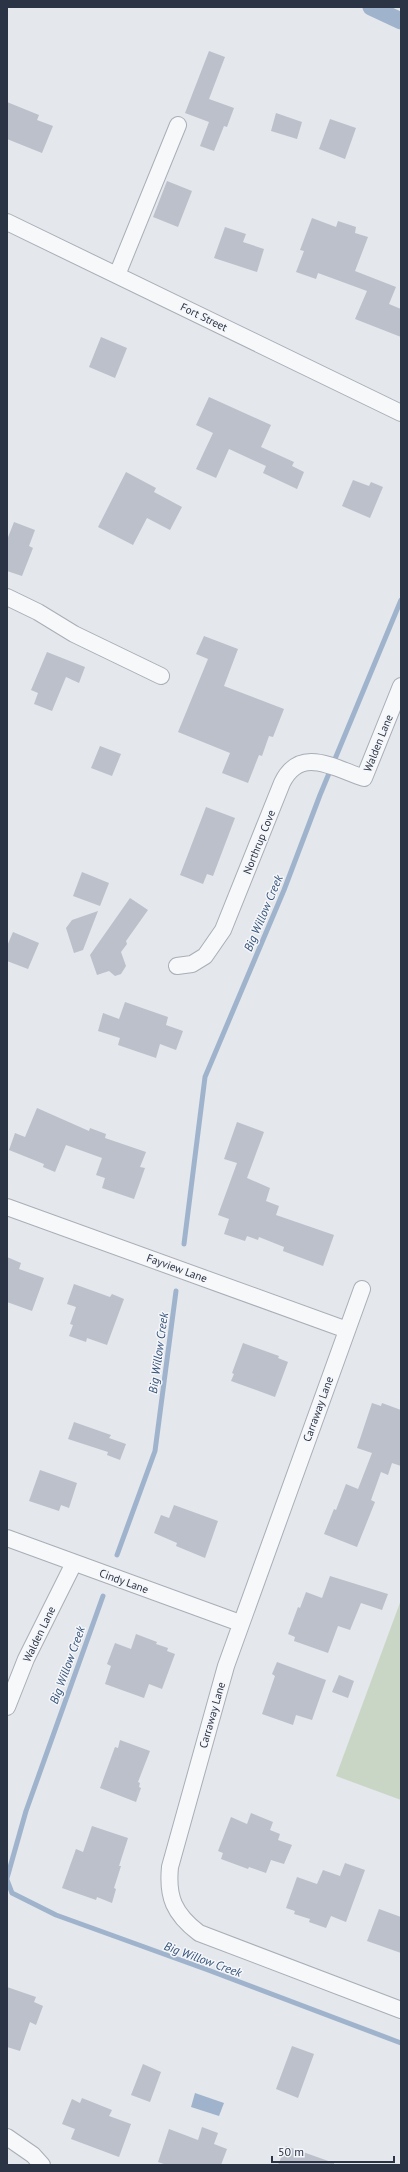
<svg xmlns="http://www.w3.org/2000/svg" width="408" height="2172" font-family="'PT Sans',sans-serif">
<rect width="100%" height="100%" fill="#e4e7ec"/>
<path fill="#c9d6c5" d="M401 1600V1800L336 1776Z"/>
<path fill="#9fb4cc" d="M195 2093 224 2103 219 2116 191 2107Z"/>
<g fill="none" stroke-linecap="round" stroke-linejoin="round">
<path stroke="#9fb4cc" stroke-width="5" d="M184 1244 205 1077 284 890 320 795 401 600
M117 1555 155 1451 176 1291
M7 1878 26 1811 103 1596
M7 1880 12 1893 56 1915 208 1970 401 2043"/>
<path stroke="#9fb4cc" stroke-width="17" d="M371 7 401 21"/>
</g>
<path fill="#bbc0ca" d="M209 51 225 57 209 99 234 108 227 127 224 126 214 151 200 146 209 122 185 113Z
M7 102 39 115 37 120 53 126 42 153 7 139Z
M276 113 302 122 297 139 271 131Z
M330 119 356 128 345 159 319 149Z
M167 181 192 191 178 227 153 217Z
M312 218 336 227 338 221 356 227 355 233 368 237 355 271 396 287 389 304 401 309V337L355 319 367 291 318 273 316 279 296 272 304 251 300 250Z
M225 227 246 234 243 242 264 249 257 272 214 258Z
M101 337 127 348 115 378 89 367Z
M209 397 271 425 261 447 294 462 292 466 304 472 297 489 263 473 266 466 229 449 216 478 196 469 213 433 196 425Z
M126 472 156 488 154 492 182 507 170 530 147 518 133 545 98 527Z
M353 480 369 486 371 482 383 487 370 518 342 506Z
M14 522 35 530 29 546 33 548 22 576 7 571V540Z
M204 636 238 649 224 686 284 709 273 737 269 736 262 756 259 755 248 783 222 773 230 753 178 732 208 659 196 654Z
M47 652 85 667 79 683 66 677 52 711 34 704 38 693 31 690Z
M100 746 121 754 112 776 91 768Z
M206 807 235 818 213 876 207 874 203 884 180 875Z
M82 872 109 883 100 906 73 896Z
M130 898 148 910 126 941 127 944 121 952 126 966 121 974 115 976 109 971 97 975 90 955Z
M98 911 83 950 74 953 66 928 72 920Z
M13 932 39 943 28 969 7 961V946Z
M125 1002 168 1017 166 1025 183 1031 176 1050 160 1044 156 1058 118 1045 120 1038 98 1031 103 1013 119 1019Z
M37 1108 89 1131 90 1128 106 1134 105 1138 146 1152 140 1167 145 1168 134 1199 102 1188 105 1178 96 1175 102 1158 66 1145 55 1172 43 1167 44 1164 9 1150 15 1133 25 1137Z
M237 1122 264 1132 247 1178 270 1188 266 1201 279 1206 276 1215 334 1235 323 1266 283 1251 284 1247 259 1237 258 1240 247 1236 245 1241 224 1234 229 1219 218 1215 237 1163 224 1159Z
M7 1257 21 1263 19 1269 44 1278 32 1311 7 1302Z
M74 1284 110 1297 112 1294 124 1299 107 1345 87 1338 86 1342 69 1336 73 1325 70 1324 76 1307 67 1304Z
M243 1343 279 1356 278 1358 288 1362 275 1397 231 1381 234 1374 232 1373Z
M372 1403 381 1406 382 1403 401 1410V1466L392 1463 388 1475 381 1472 371 1500 375 1502 357 1547 324 1534 334 1509 336 1510 346 1484 358 1489 372 1453 357 1448Z
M74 1422 111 1435 109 1438 126 1444 120 1460 107 1455 108 1452 68 1439Z
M40 1470 77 1483 69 1508 61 1505 59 1511 29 1501Z
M174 1505 218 1521 205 1558 176 1546 177 1543 154 1533 161 1515 169 1518Z
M330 1576 388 1594 382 1610 361 1603 350 1630 338 1626 328 1653 294 1641 295 1637 288 1634 298 1607 300 1608 306 1592 322 1598Z
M136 1634 157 1642 156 1644 168 1648 167 1651 175 1654 162 1689 149 1684 144 1698 105 1684 111 1666 107 1664 115 1643 131 1649Z
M277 1662 326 1680 312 1720 296 1715 293 1725 262 1714 275 1676 272 1674Z
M339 1675 354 1681 348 1698 332 1692Z
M120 1740 150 1751 138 1782 140 1783 139 1787 141 1788 136 1802 100 1788 115 1747 118 1748Z
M251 1813 273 1822 270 1830 280 1834 278 1840 292 1845 284 1864 271 1860 266 1873 249 1867 248 1869 221 1859 223 1853 218 1851 231 1817 247 1824Z
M92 1826 128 1838 119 1866H121L114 1888 116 1889 112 1903 97 1897 96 1900 62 1888 76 1849 83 1852Z
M345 1863 365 1870 346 1922 331 1916 326 1928 309 1922 310 1919 294 1914 295 1911 286 1908 297 1877 317 1884 323 1870 340 1876Z
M379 1909 401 1917V1953L367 1941Z
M7 1987 36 1997 34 2002 43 2006 36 2025 30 2022 20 2051 7 2047Z
M292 2046 314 2054 298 2098 276 2089Z
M143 2064 161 2072 150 2102 131 2095Z
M82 2098 112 2110 109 2116 131 2124 119 2157 71 2139 75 2129 62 2124 72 2099 80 2103Z
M202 2127 218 2133 214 2144 227 2149 221 2165H167L158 2162 169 2129 198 2140Z
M286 2146 334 2163V2165H278Z"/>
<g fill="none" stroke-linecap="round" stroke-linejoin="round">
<g stroke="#a9aeb7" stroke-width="18">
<path id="minor" d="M7 222 401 413
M117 275 178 125
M7 597 38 612 74 634 161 676
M177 966 192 964 205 956 223 930 282 783C300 745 334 768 364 778L401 686
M7 1207 347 1330
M362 1289 226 1666 170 1867C167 1897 174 1914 199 1933L401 2010
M7 1538 240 1623
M7 1707 26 1659 74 1563
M7 2137 33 2155 42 2165"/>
</g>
<use href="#minor" stroke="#f7f8fa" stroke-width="16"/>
</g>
<g text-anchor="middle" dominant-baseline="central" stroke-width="3" stroke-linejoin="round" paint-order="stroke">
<g font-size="11" fill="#2b3445" stroke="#f4f6f9">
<text transform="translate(204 317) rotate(26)">Fort Street</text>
<text transform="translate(378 743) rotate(-68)">Walden Lane</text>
<text transform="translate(259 842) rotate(-68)">Northrup Cove</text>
<text transform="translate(177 1268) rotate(20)">Fayview Lane</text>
<text transform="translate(318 1409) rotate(-70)">Carraway Lane</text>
<text transform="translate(124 1581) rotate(20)">Cindy Lane</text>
<text transform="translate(39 1634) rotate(-64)">Walden Lane</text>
<text transform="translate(212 1715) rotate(-74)">Carraway Lane</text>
</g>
<g font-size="12" font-style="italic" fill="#34527a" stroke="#f4f6f9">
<text transform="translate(263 913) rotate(-67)">Big Willow Creek</text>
<text transform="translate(158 1353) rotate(-82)">Big Willow Creek</text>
<text transform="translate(67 1665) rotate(-70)">Big Willow Creek</text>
<text transform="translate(203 1959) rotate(20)">Big Willow Creek</text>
</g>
</g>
<rect width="408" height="2172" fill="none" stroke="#2b3445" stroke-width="16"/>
<path d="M272 2156v6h122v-6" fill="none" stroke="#2b3445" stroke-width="2"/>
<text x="278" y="2156" font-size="12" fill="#2b3445" stroke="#f4f6f9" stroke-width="3" paint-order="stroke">50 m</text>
</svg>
